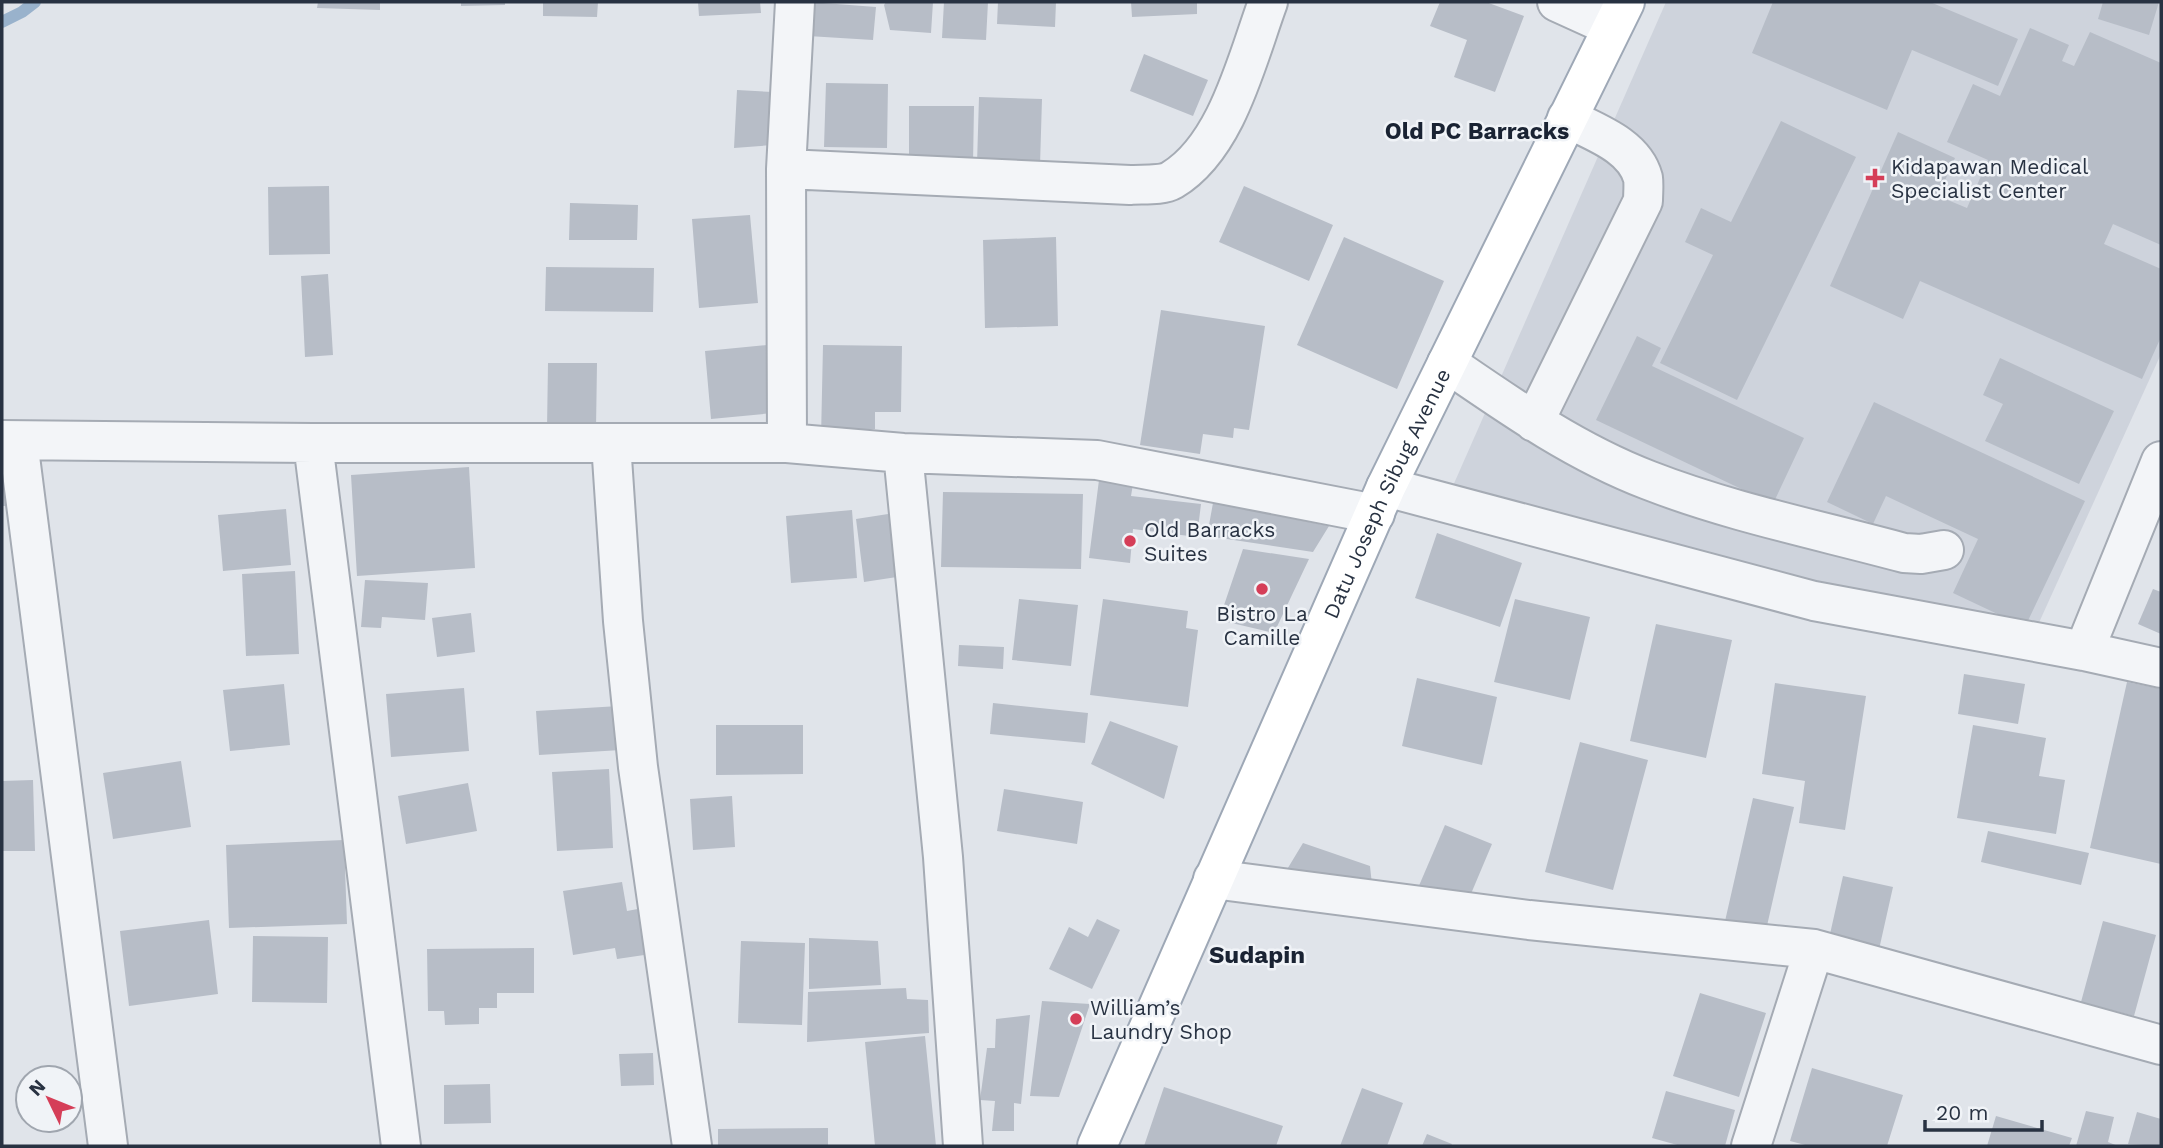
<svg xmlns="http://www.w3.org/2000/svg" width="2163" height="1148" font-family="'Work Sans',sans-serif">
<rect width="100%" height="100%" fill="#e0e4ea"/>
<path fill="#ced3dc" d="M1666 2H2161V354L2032 638 1452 488Z"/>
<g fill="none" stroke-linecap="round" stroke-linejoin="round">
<path stroke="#99b2cc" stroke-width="12" d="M2 22 22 12 35 2"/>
</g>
<path fill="#b7bdc7" d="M318 2H380V10L317 8Z
M461 2H505V5L461 6Z
M543 2H598L597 17 543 16Z
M698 2H760L761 13 699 16Z
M810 2 876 7 873 40 808 36Z
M886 2H933L931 33 890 30 884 5Z
M944 2H988L986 40 942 38Z
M998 2H1056L1055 27 997 24Z
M1131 2H1197V14L1132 17Z
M1440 2H1486L1524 16 1495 92 1454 77 1467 40 1430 26Z
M1773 2H1930L2018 39 1998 86 1912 50 1887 110 1752 53Z
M2103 2H2159L2149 35 2098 19Z
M2030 28 2069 45 2062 61 2074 66 2090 32 2161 63V245L2113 224 2104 244 2161 269V337L2142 379 1920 281 1903 319 1830 286 1898 132 1955 158 1938 196 1967 208 1988 160 1947 142 1973 84 2000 96Z
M1144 54 1208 80 1193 116 1130 91Z
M826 83 888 84 887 148 824 147Z
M737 90 773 92 772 145 734 148Z
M979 97 1042 99 1040 165 977 164Z
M909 106H974L973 164 909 163Z
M1781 121 1856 157 1737 400 1660 363 1713 255 1685 242 1701 208 1731 222Z
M329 186 330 254 269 255 268 187Z
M1244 186 1333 225 1309 281 1219 242Z
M570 203 638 205 637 240H569Z
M750 215 758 303 699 308 692 219Z
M1056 237 1058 326 985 328 983 240Z
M1344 237 1444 281 1397 389 1297 345Z
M546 267 654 268 653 312 545 311Z
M328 274 333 355 305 357 301 276Z
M1161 310 1265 326 1249 430 1234 428 1233 438 1203 434 1200 454 1140 445Z
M1637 336 1661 348 1652 366 1804 438 1773 504 1596 420Z
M778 344 784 412 711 419 705 351Z
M823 345 902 346 901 412H875V429L852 430 821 438Z
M2000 358 2114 411 2079 484 1985 441 2003 404 1983 395Z
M548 363H597L596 429H547Z
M1874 402 2085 501 2025 627 1953 593 1978 539 1886 496 1873 524 1827 502Z
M469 467 475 568 357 576 351 475Z
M2 478H19V506H2Z
M1099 480 1133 484 1131 496 1201 504 1197 537 1133 529 1130 563 1089 558Z
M943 492 1083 494 1081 569 941 567Z
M1213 503 1329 526 1313 552 1207 536Z
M286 509 291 565 223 571 218 515Z
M852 510 857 578 791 583 786 516Z
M901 512 910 575 864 582 856 519Z
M1437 533 1522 563 1500 627 1415 598Z
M1243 549 1309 559 1274 633 1219 620Z
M295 571 299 654 246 656 242 574Z
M365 580 428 583 425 620 382 617 381 628 361 627Z
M2153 589 2161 592V634L2138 624Z
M1019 599 1078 605 1071 666 1012 660Z
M1103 599 1188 611 1186 628 1198 630 1188 707 1090 695Z
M1515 599 1590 617 1570 700 1494 682Z
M471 613 475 652 437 657 432 618Z
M1656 624 1732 640 1706 758 1630 741Z
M959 645 1004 647 1003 669 958 666Z
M1964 674 2025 684 2018 724 1958 714Z
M1417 678 1497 697 1482 765 1402 746Z
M2127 682 2161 689V864L2090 848Z
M1775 683 1866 696 1845 830 1799 823 1805 781 1762 774Z
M284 684 290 745 230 751 223 690Z
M464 688 469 751 391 757 386 694Z
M993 703 1088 713 1085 743 990 734Z
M619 706 621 750 539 755 536 711Z
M1110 721 1178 746 1164 799 1091 764Z
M716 725H803V774L716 775Z
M1973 725 2046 738 2039 776 2065 780 2056 834 1957 818Z
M1580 742 1648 760 1613 890 1545 872Z
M181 761 191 827 113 839 103 773Z
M609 769 613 848 557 851 552 772Z
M33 780 35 851H2V781Z
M468 783 477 831 406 844 398 796Z
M1004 789 1083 802 1077 844 997 831Z
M732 796 735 847 693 850 690 799Z
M1753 798 1794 807 1764 939 1723 930Z
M1445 825 1492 844 1465 908 1418 888Z
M1988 831 2089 853 2081 885 1981 862Z
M344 840 347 924 229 928 226 845Z
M1303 843 1370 866 1373 894 1277 886Z
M1843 876 1893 887 1878 954 1828 943Z
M622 882 627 911 643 908 651 954 617 959 615 948 573 955 563 891Z
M1097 919 1120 930 1092 989 1049 969 1069 927 1088 937Z
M209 920 218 994 129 1006 120 931Z
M2103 921 2156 935 2134 1016 2081 1002Z
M253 936 328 937 327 1003 252 1002Z
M809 938 878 941 881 985 809 989Z
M741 941 805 943 802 1025 738 1023Z
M534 948V993H497V1008H479V1024L445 1025 444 1011H428L427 949Z
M906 988 907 999 928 1000 929 1033 807 1042 808 992Z
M1700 993 1766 1013 1739 1097 1673 1076Z
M1042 1001 1090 1004 1059 1097 1030 1096Z
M1030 1015 1021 1104 1014 1103V1131H992L995 1101 980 1100 987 1048H995L996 1019Z
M925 1036 936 1146H875L865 1042Z
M653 1053 654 1085 621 1086 619 1054Z
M1812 1068 1903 1095 1887 1146H1809L1790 1141Z
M490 1084 491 1123 444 1124V1085Z
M1164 1087 1283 1126 1276 1146H1144Z
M1362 1088 1403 1103 1387 1146H1340Z
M1666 1091 1735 1110 1725 1146H1681L1652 1138Z
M2086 1111 2114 1117 2108 1142 2118 1146H2076Z
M2137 1112 2161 1119V1146L2128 1144Z
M1996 1116 2072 1138 2069 1146H1987Z
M828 1128V1146H718V1129Z
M1427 1134 1452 1144 1451 1146H1422Z"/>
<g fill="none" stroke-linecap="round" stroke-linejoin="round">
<g stroke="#a5abb4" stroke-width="42">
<path id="minor" d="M1557 2 1612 27
M786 169 1130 185C1142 184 1162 186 1172 180 1227 147 1247 59 1268 2
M1447 363C1511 407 1575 452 1648 480 1730 512 1819 530 1904 553L1921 554 1944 550
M1534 422 1643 201C1643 194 1644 185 1643 178 1634 145 1594 132 1567 118
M2 440 313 443H787L903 453 1097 460 1375 514
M18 441 108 1146
M313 443 401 1146
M611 443 623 621 638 767 692 1146
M787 443 786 169 795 2
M903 453 943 857 963 1146
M1386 487 1814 601 2084 651 2161 668
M2084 651 2161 461
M1213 879 1529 920 1814 949 2161 1045
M1751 1146 1814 949"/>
</g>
<g stroke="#9ea8b6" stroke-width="42">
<g id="major">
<path id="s1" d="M1097 1146 1386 487 1625 2"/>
</g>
</g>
<use href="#minor" stroke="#f3f5f8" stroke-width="38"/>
<use href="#major" stroke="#fff" stroke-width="38"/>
</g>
<g fill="#d53e58" stroke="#f0f3f7" stroke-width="2.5">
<path d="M1871.5 167.5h7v7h7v7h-7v7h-7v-7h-7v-7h7z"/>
<circle cx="1130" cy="541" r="7"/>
<circle cx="1262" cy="589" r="7"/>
<circle cx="1076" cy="1019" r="7"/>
</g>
<g text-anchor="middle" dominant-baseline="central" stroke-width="5" stroke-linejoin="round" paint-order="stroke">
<g font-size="21" fill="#283242" stroke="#f0f3f7" text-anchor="start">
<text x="1891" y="166">Kidapawan Medical<tspan x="1891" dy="24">Specialist Center</tspan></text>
<text x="1144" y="529">Old Barracks<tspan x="1144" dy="24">Suites</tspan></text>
<text x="1262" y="613" text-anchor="middle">Bistro La<tspan x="1262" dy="24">Camille</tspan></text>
<text x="1090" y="1007">William’s<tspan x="1090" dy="24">Laundry Shop</tspan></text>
</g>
<g font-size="21" fill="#283242" stroke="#f0f3f7">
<text stroke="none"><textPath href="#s1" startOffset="714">Datu Joseph Sibug Avenue</textPath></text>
</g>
<g font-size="23" font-weight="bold" fill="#1a2333" stroke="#f0f3f7">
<text x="1477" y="131">Old PC Barracks</text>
</g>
<g font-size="24" font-weight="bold" fill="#1a2333" stroke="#f0f3f7">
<text x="1257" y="955">Sudapin</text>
</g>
</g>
<rect width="2163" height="1148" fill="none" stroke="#283242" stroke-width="7"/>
<g transform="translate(49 1099) rotate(313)"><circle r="33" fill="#f0f3f7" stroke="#a0a6af" stroke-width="2"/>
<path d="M0-5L12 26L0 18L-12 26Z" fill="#d53e58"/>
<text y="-10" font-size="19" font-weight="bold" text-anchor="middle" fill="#283242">N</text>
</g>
<path d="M1925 1120v10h117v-10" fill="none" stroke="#283242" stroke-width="3.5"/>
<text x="1936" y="1120" font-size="21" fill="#283242" stroke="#f0f3f7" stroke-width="5" paint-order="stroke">20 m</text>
</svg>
